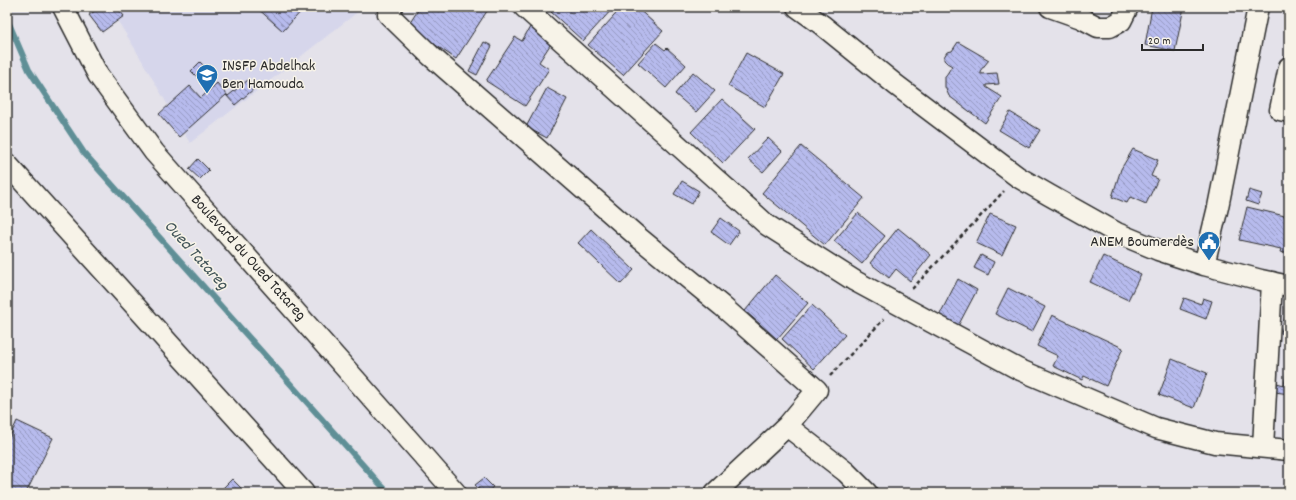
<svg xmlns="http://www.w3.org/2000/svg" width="1296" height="500" font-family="Dekko,sans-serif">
<defs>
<pattern id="building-back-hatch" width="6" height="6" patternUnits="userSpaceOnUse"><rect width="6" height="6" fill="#b7bbed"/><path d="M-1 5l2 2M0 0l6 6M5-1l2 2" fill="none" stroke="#9598c0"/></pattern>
</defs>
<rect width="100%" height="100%" fill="#e4e2ea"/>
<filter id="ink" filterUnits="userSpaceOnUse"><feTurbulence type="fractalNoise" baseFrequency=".025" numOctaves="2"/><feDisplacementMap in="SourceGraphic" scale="8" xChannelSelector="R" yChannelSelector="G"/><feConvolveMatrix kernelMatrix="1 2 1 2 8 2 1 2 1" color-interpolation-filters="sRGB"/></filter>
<g filter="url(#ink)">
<path fill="#d6d6eb" d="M109 7H364L190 143 134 47Z"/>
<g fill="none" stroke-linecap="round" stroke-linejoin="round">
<path stroke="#5f8f96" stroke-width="6" d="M7 19 29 70 84 153 379 483 389 493"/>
</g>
<path fill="url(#building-back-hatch)" stroke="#2b2b2b" d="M101 7H117L124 16 102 32 89 15Z
M256 7H305L283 31Z
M420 7H488L489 8 456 59 408 26Z
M555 7H614L583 41 551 12Z
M622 7H636L663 31 623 75 588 45Z
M1152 7H1184L1175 51 1145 45Z
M530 27 552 42 539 62 549 69 525 106 486 81 515 37 522 41Z
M484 42 492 46 477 75 469 71Z
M958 42 989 60 980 71 981 74 997 73 999 84 986 85V87L1002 97 985 123 949 96 945 87V77L952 66 947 63 944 60V57L947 52 952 51Z
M656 43 665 50 667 48 686 65 666 88 638 63Z
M746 53 784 74 765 107 728 86Z
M200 62 207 69 198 78 191 71Z
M693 72 715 91 696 112 675 94Z
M248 80 255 88 235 105 226 95 179 137 159 114 190 86 201 98 217 83 228 96Z
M547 88 567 99 547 138 526 127Z
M722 99 755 129 723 163 691 132Z
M1010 112 1040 130 1029 148 999 130Z
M768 138 782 151 763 172 748 159Z
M801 146 864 198 825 245 762 193Z
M1133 149 1158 160 1151 176 1158 179 1146 204 1130 197 1127 203 1112 197 1121 169Z
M198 159 209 170 200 179 189 169Z
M682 181 699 191 692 204 674 194Z
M1249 190 1262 194 1258 205 1246 201Z
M1247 207 1289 217 1286 229 1289 230V254L1280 252 1281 249 1239 240Z
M858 213 885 236 862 264 834 241Z
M990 214 1016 225 1002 255 976 243Z
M721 218 739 231 729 245 711 232Z
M898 228 931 255 910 281 896 269 889 278 870 263Z
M591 229 634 270 621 284 578 243Z
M981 255 994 262 988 275 974 268Z
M1103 256 1141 274 1128 300 1090 282Z
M775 275 808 303 777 339 745 311Z
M958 279 977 290 958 326 939 316Z
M1008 288 1045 307 1032 332 995 314Z
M1184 298 1201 304 1203 298 1212 301 1206 319 1180 309Z
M812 305 845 335 814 369 782 339Z
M1052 315 1123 348 1106 386 1084 376 1082 380 1053 366 1058 356 1037 346Z
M1285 316 1289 317V335L1281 333Z
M1172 359 1207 373 1194 408 1159 395Z
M1289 359V394L1275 392 1277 383 1284 385Z
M17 421 53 438 26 493H7V443Z
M484 478 493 487 486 493H483L475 485Z
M232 479 246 493H218Z"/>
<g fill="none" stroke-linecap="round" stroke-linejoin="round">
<g stroke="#2b2b2b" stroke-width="23">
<path id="minor" d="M63 7 98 75 154 152 456 493
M392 7 388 14 431 56 638 237 722 306 817 390 787 426 715 493
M524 7 767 225 855 281 1018 369 1156 428 1215 443 1289 450
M797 7 822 25 896 85 1018 177 1049 195 1117 233 1158 250 1204 265 1261 280 1289 286
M1050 7 1081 18 1098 27H1110L1121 21 1128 7
M1289 67 1280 110 1289 112
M7 164 304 493
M1204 265 1218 207 1258 7
M787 426 846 472 867 493
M1263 447 1272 282"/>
</g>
<path stroke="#2b2b2b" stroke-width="2.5" stroke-dasharray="4 3" stroke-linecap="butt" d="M912 289 1004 191
M830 376 884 319"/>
<use href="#minor" stroke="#f7f3e8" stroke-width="20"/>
</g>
</g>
<defs>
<g id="university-pin" transform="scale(1.15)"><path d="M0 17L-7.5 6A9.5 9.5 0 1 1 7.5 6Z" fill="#1f6fb2" stroke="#f7f3e8"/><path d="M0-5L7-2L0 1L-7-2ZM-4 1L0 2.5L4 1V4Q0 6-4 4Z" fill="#fff"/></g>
<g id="civic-pin" transform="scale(1.15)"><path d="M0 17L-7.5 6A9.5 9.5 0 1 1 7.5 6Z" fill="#1f6fb2" stroke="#f7f3e8"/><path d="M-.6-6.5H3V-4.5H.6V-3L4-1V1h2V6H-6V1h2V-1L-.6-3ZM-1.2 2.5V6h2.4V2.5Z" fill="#fff"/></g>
</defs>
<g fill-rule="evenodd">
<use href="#university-pin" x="207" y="75"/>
<use href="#civic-pin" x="1209" y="242"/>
</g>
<g text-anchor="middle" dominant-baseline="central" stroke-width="3" stroke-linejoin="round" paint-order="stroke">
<g font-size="16" fill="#2b2b2b" stroke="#f7f3e8" text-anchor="start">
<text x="222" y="66">INSFP Abdelhak<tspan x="222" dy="18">Ben Hamouda</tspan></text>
<text x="1194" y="242" text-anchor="end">ANEM Boumerdès</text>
</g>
<g font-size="16" fill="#2b2b2b" stroke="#f7f3e8">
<text transform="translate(248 258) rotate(48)">Boulevard du Oued Tatareg</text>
</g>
<g font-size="17" font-style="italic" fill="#415458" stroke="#f7f3e8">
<text transform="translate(195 256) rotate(48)">Oued Tatareg</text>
</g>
</g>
<rect width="1296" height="500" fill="none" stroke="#f7f3e8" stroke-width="24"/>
<rect x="12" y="12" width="1272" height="476" fill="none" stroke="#2b2b2b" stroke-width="1.5" filter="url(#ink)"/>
<path d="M1142 44v6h61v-6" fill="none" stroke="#2b2b2b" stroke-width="2"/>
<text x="1148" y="44" font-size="12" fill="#2b2b2b" stroke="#f7f3e8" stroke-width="3" paint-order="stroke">20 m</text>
</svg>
